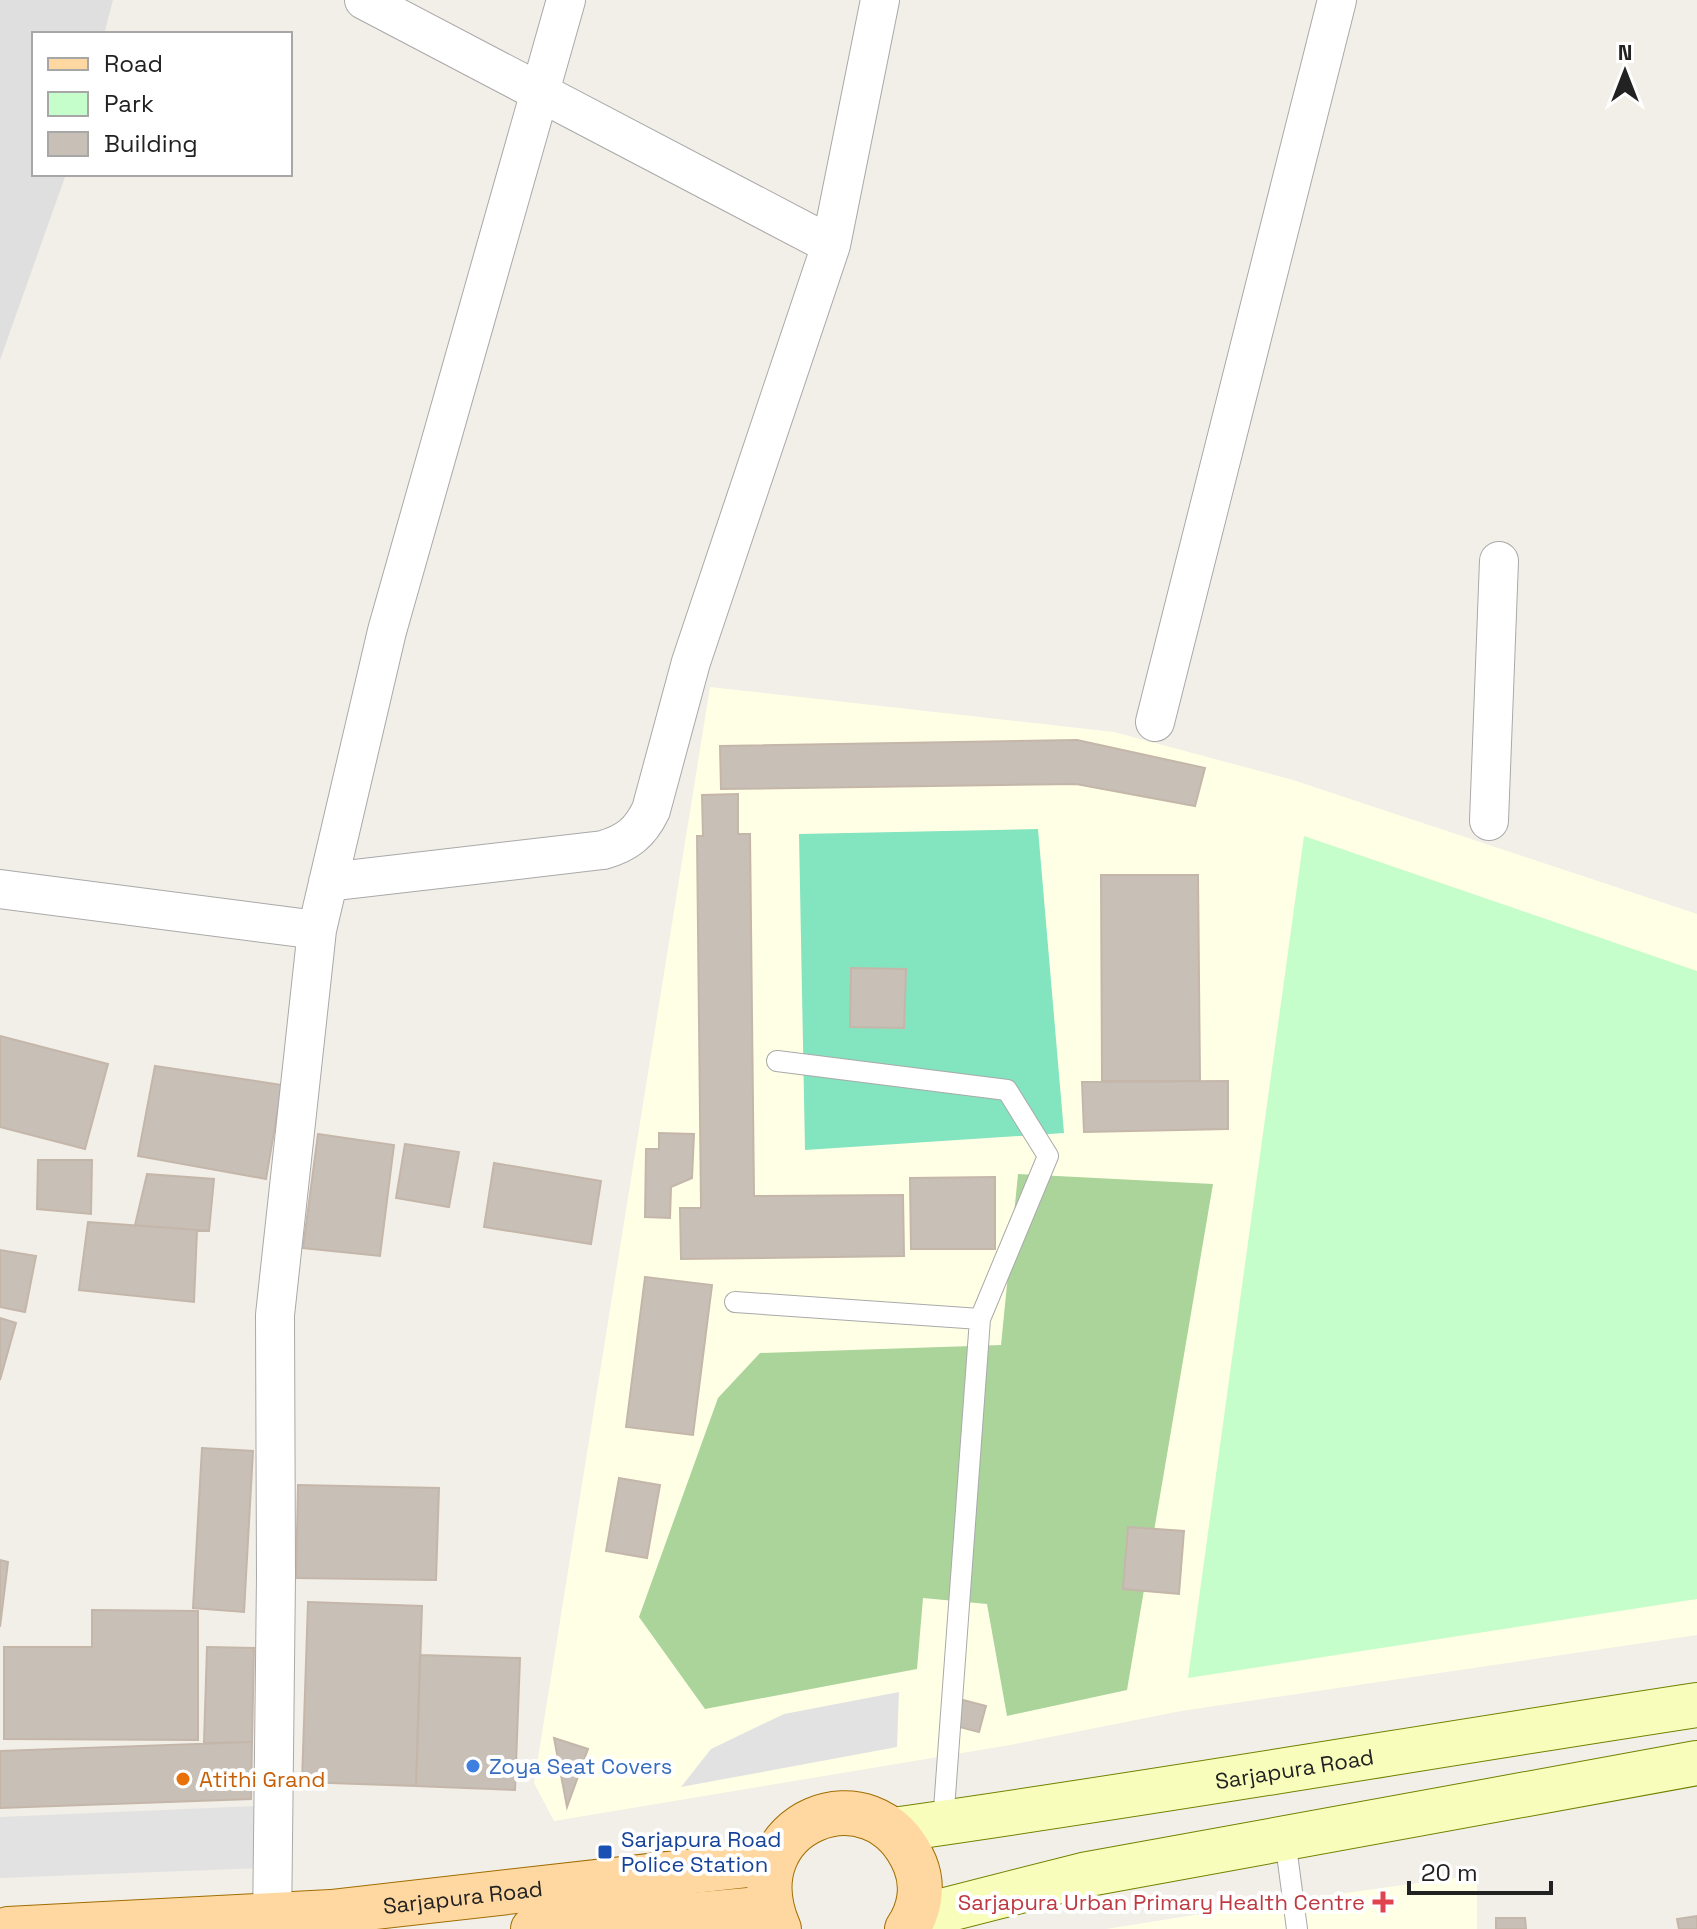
<svg xmlns="http://www.w3.org/2000/svg" width="1697" height="1929" font-family="'Space Grotesk',sans-serif">
<rect width="100%" height="100%" fill="#f2efe8"/>
<path fill="#e0dfdf" d="M0 0H113L104 34H34V174H66L0 360Z"/>
<path fill="#ffffe5" d="M710 687 1114 732 1293 780 1697 914V1635L1181 1711 1010 1745 554 1821 534 1783Z
M1477 1875V1929H1106L1257 1905Z"/>
<path fill="#abd49b" d="M1018 1174 1213 1184 1127 1690 1007 1716 987 1604 923 1598 917 1669 705 1709 639 1617 718 1398 760 1353 1001 1345Z"/>
<path fill="#c5fdcb" d="M1304 836 1697 971V1599L1188 1678Z"/>
<path fill="#83e4c0" d="M1038 829 1064 1133 805 1150 799 834Z"/>
<path fill="#e2e2e2" d="M899 1692 897 1747 681 1787 711 1749 784 1714Z
M257 1806 260 1868 0 1878V1817Z"/>
<path fill="#c8bfb7" stroke="#c5b6aa" stroke-width="2" d="M1077 740 1205 768 1195 806 1076 784 721 789 720 746Z
M738 794V834H750L754 1196 903 1195 904 1256 681 1259 680 1208H701L697 836H703L702 795Z
M1101 875H1198L1200 1081H1102Z
M851 968 906 969 904 1028 850 1027Z
M0 1036 108 1064 85 1149 0 1127Z
M155 1066 282 1085 266 1179 138 1156Z
M1228 1081V1129L1084 1132 1082 1082Z
M659 1133 694 1134 692 1178 671 1187 670 1218 645 1217 646 1149H659Z
M318 1134 394 1145 380 1256 303 1248Z
M405 1144 459 1152 449 1207 396 1198Z
M38 1160H92L91 1214 37 1209Z
M494 1163 601 1181 591 1244 484 1227Z
M147 1174 214 1179 209 1231 135 1225Z
M995 1177V1249H911L910 1178Z
M88 1222 197 1230 194 1302 79 1290Z
M0 1250 36 1256 25 1312 0 1307Z
M645 1277 712 1285 693 1435 626 1427Z
M0 1318 16 1323 0 1380Z
M202 1448 253 1451 244 1612 193 1608Z
M619 1478 660 1485 647 1558 606 1551Z
M298 1485 439 1488 436 1580 296 1578Z
M1128 1527 1184 1531 1179 1594 1123 1589Z
M0 1560 8 1562 0 1627Z
M308 1602 422 1606 416 1786 302 1782Z
M92 1610 198 1611V1740L4 1739V1647H92Z
M207 1647 254 1648 252 1742 204 1743Z
M420 1655 520 1658 515 1790 416 1786Z
M963 1700 986 1706 979 1732 956 1726Z
M554 1738 588 1749 567 1807Z
M252 1742 251 1799 0 1808V1751Z
M1697 1916V1929H1679L1677 1919Z
M1496 1918H1525L1526 1929H1496Z"/>
<g fill="none" stroke-linecap="round" stroke-linejoin="round">
<g stroke="#a9a9a9" stroke-width="22">
<path id="lane" d="M777 1061 1007 1090 1048 1156 980 1319 943 1823
M735 1302 980 1319
M1285 1839 1297 1929"/>
</g>
<g stroke="#a9a9a9" stroke-width="40">
<path id="street" d="M364 0 831 245
M1155 722 1337 0
M1489 821 1499 561
M328 882 603 850C627 843 640 833 651 810L691 662 831 245 880 0
M0 889 317 930
M272 1929 276 1576 275 1315 317 930 387 631 566 0"/>
</g>
<g stroke="#728200" stroke-width="46">
<g id="secondary">
<path id="s1" d="M893 1830C1162 1792 1429 1746 1697 1705"/>
<path d="M914 1918 1083 1875 1697 1763"/>
</g>
</g>
<g stroke="#a06d00" stroke-width="46">
<g id="primary">
<path id="s2" d="M8 1929 331 1912 773 1862"/>
<path d="M533 1929 770 1908"/>
<path d="M779 1929C732 1822 874 1766 915 1864 924 1886 920 1910 907 1929"/>
</g>
</g>
<use href="#lane" stroke="#fff" stroke-width="20"/>
<use href="#street" stroke="#fff" stroke-width="38"/>
<use href="#secondary" stroke="#f9fdbc" stroke-width="44"/>
<use href="#primary" stroke="#ffd8a1" stroke-width="44"/>
</g>
<circle fill="#3f7fe0" stroke="#fff" stroke-width="3" cx="473" cy="1766" r="8"/>
<circle fill="#e8710a" stroke="#fff" stroke-width="3" cx="183" cy="1779" r="8"/>
<rect fill="#1a4fb4" stroke="#fff" stroke-width="3" x="597" y="1844" width="16" height="16" rx="4"/>
<path fill="#e0444e" stroke="#fff" stroke-width="3" d="M1379 1890h8v8h8v8h-8v8h-8v-8h-8v-8h8z"/>
<g text-anchor="middle" dominant-baseline="central" stroke-width="8" stroke-linejoin="round" paint-order="stroke">
<g font-size="22" fill="#366cbe" stroke="#fff" text-anchor="start">
<text x="489" y="1766">Zoya Seat Covers</text>
</g>
<g font-size="22" fill="#222" stroke="#fff">
<text stroke="none"><textPath href="#s1" startOffset="406">Sarjapura Road</textPath></text>
<text stroke="none"><textPath href="#s2" startOffset="456">Sarjapura Road</textPath></text>
</g>
<g font-size="22" fill="#c56008" stroke="#fff" text-anchor="start">
<text x="199" y="1779">Atithi Grand</text>
</g>
<g font-size="22" fill="#164399" stroke="#fff" text-anchor="start">
<text x="621" y="1839">Sarjapura Road<tspan x="621" dy="25">Police Station</tspan></text>
</g>
<g font-size="22" fill="#be3a42" stroke="#fff" text-anchor="end">
<text x="1365" y="1902">Sarjapura Urban Primary Health Centre</text>
</g>
</g>
<rect x="32" y="32" width="260" height="144" fill="#ffffff" stroke="#a7a7a7" stroke-width="2"/>
<rect x="48" y="58" width="40" height="12" fill="#ffd8a1" stroke="#a7a7a7" stroke-width="2"/>
<text x="104" y="72" font-size="24" fill="#222222">Road</text>
<rect x="48" y="92" width="40" height="24" fill="#c5fdcb" stroke="#a7a7a7" stroke-width="2"/>
<text x="104" y="112" font-size="24" fill="#222222">Park</text>
<rect x="48" y="132" width="40" height="24" fill="#c8bfb7" stroke="#a7a7a7" stroke-width="2"/>
<text x="104" y="152" font-size="24" fill="#222222">Building</text>
<g transform="translate(1625 72)" stroke="#ffffff" stroke-width="6" paint-order="stroke">
<path d="M0-6L14 30L0 20L-14 30Z" fill="#222222"/>
<text y="-12" font-size="22" font-weight="bold" text-anchor="middle" fill="#222222">N</text>
</g>
<path d="M1409 1881v12h142v-12" fill="none" stroke="#222222" stroke-width="4"/>
<text x="1421" y="1881" font-size="24" fill="#222222" stroke="#ffffff" stroke-width="6" paint-order="stroke">20 m</text>
</svg>
